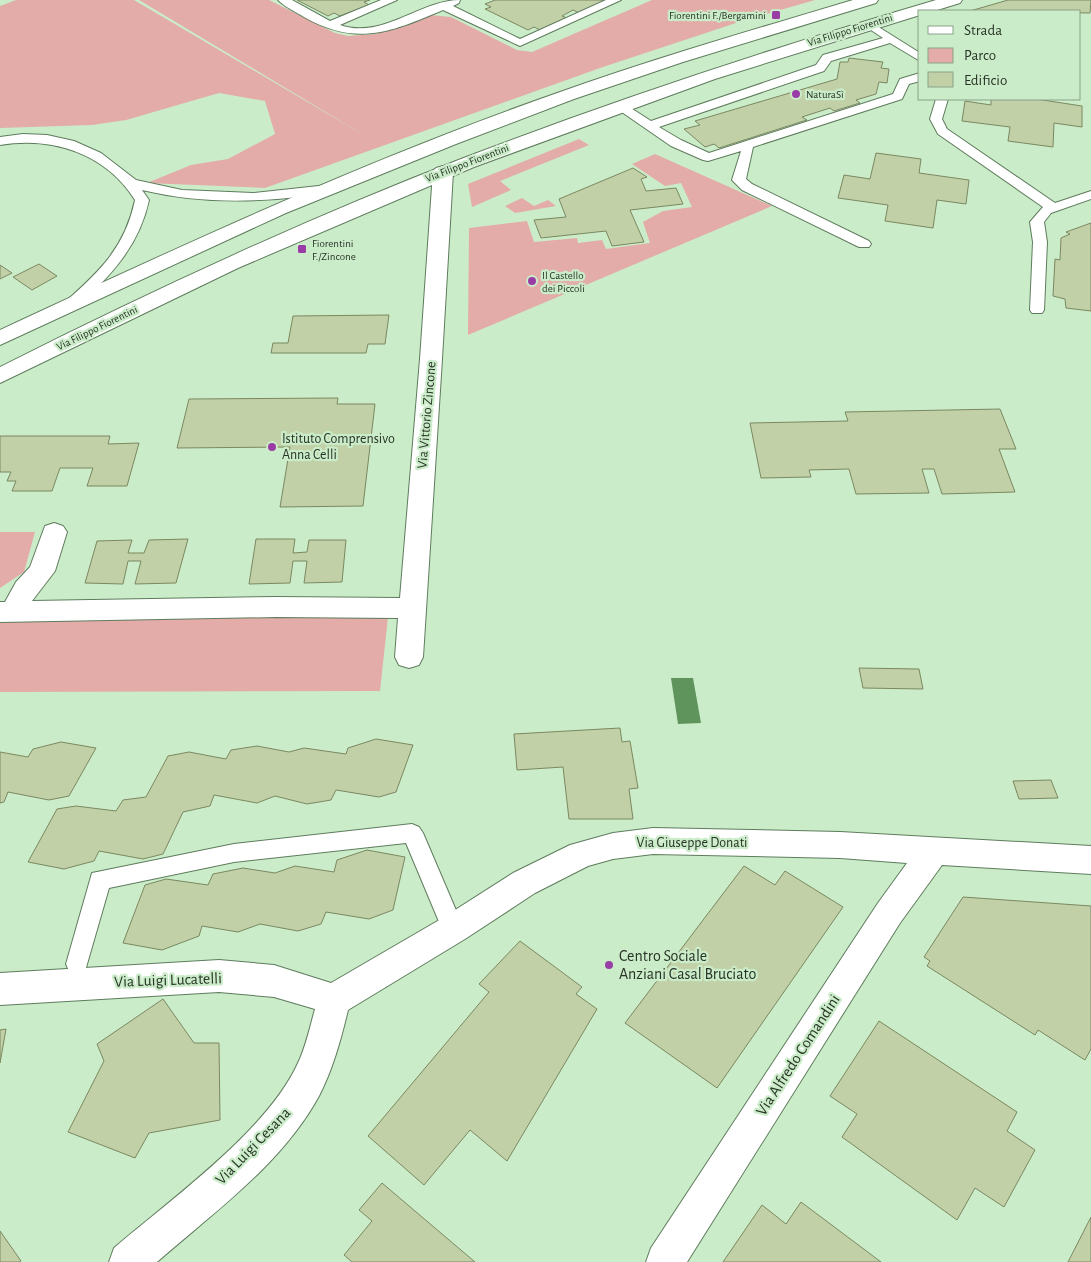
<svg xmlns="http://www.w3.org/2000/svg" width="1091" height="1262" font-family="'Alegreya Sans',sans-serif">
<rect width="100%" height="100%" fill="#cbecc9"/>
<path fill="#e3aca8" d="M16 0H134L367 137 139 0H269L335 33 348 36 376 34 430 15 451 17 517 50 532 52 652 0H815L742 21 600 68 265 188 147 183 191 165 228 159 275 134 265 101 219 93 126 120 92 125 0 128V6Z
M579 139 589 145 500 181 511 190 472 207 468 184Z
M655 154 772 206 468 335 469 228 527 221 534 242 577 238 578 243 602 240 606 249 650 243 643 222 663 211 692 207 681 183 665 186 632 164Z
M522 198 534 206 548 200 556 206 515 213 505 206Z
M0 532H35L24 572 0 588Z
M282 613 388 617 380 691 0 692V620Z"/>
<path fill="#5f955d" d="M671 678H693L701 723 678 724Z"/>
<path fill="#c1d0a6" stroke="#7b8861" d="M297 0H370L364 2 369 5 340 16 334 13 328 16Z
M495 0H601L604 1 579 13 573 10 562 16 567 18 540 30 534 27 528 30 485 9 491 7 485 4Z
M1008 0H1091L1090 13 970 11Z
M849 58 883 62 881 68 889 69 887 83 879 82 876 94 856 100 860 103 834 111 830 108 802 117 807 120 719 148 714 144 705 147 684 129 700 125 695 121 837 79 840 62H848Z
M991 99H1036L1082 106V127L1054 123 1053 147 1008 141 1010 127 962 121 965 101 991 105Z
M876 153 921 159 919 173 969 180 966 204 937 200 933 228 885 221 888 205 838 198 844 175 870 179Z
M633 168 647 177 641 179 646 191 676 188 683 204 630 210 644 242 612 246 606 231 541 238 534 220 566 217 559 199Z
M1091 223V311L1066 308 1065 299 1053 296 1055 259 1060 260 1061 238 1070 234 1066 232Z
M39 264 57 276 32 290 13 277Z
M0 265 12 273 0 279Z
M389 315 385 344H368L366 353H271L273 343H288L293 316Z
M338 398 337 404H375L363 506 280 507 290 447 177 448 189 399Z
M1000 409 1016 449H999L1015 492 942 494 934 469H922L929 493 856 494 849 469 809 470 811 477 761 478 750 423 848 421 845 412Z
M0 436H110L108 444 139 443 127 486H87L93 468H60L52 491H12L16 481H7L11 472H0Z
M188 539 176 583 135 584 141 561H128L123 584 85 583 97 541 132 540 128 553H144L149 540Z
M256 539H295L293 553 307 552 309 540H346L342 582 304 583 307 561H293L290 583 249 584Z
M859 668 919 669 923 689 863 688Z
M620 728 622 742 630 741 638 788 629 789 633 819H569L563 767 517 770 514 734Z
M376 739 413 745 396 792 379 797 336 790 331 800 307 804 275 796 257 803 214 795 210 806 183 812 163 854 143 859 99 851 94 861 64 869 28 862 57 809 76 806 116 811 123 800 146 797 168 756 189 752 226 759 231 750 257 746 289 752 304 748 346 754 348 748Z
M61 742 96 748 69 796 49 800 8 792 4 802 0 803V752L28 757 33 749Z
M1051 780 1058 798 1019 799 1013 781Z
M367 850 405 857 393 910 369 919 326 912 321 924 298 931 260 924 238 932 202 926 199 936 162 950 123 943 145 885 166 879 208 885 213 874 243 868 275 873 295 866 334 872 337 860Z
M744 866 775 885 785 871 843 907 717 1088 625 1023Z
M963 897 1091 906V1049L1085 1060 1038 1030 1035 1035 927 966 930 961 924 957Z
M520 941 582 987 576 994 597 1009 507 1161 470 1130 424 1185 368 1136 489 992 479 984Z
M163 999 194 1043H219L220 1120 149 1133 135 1158 68 1132 104 1061 97 1044Z
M879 1021 1017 1112 1007 1131 1035 1150 1004 1207 975 1188 957 1220 842 1137 857 1114 830 1096Z
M6 1029 0 1063V1030Z
M382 1183 475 1262H352L344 1255 372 1221 359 1210Z
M801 1202 881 1262H723L762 1205 786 1224Z
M1091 1217V1262H1068Z
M0 1231 21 1261 19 1262H0Z"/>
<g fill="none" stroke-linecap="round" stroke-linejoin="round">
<g stroke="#5e7c5d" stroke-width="2">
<path id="service" d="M278 0H292L330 21 381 0H397L340 25C382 40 420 0 460 0L459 3 453 6 520 39 606 0H621L520 46 443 10C391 32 357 47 304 17 296 12 285 7 278 0Z
M869 21 920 53V61L890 43 831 61 824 71 659 127 681 140 709 153 893 94 900 79 920 73V81L909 84 902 99 753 147 746 179 752 184 869 241 871 244 869 247H859L742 190 732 180 741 151 708 161 703 160 671 146 613 106 619 102 623 103 651 121 816 65 823 55 883 38 865 26 863 24Z
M936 99H948L942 119 947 129 1055 203 1091 191V199L1051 213 1044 222 1047 242 1044 310 1042 313H1032L1030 310 1033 242 1030 222 1043 207 938 134 930 119Z
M23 134 47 135 74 141 101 153 136 180 182 190 253 193 328 185 335 189C329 196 314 195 306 196 251 203 196 203 142 190L149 200C139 247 109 278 74 309L69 310 62 306 64 303C99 272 125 248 135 200 106 154 53 136 0 145V137Z
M412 824 419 827 423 833 464 929 461 936 453 939 445 936 406 843 234 862 109 888 85 971 77 974 69 971 66 964 92 873 234 844Z"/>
</g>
<g stroke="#5e7c5d" stroke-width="2">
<path id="pedestrian" d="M431 352 439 354 442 359 423 657 419 665 409 668 399 665 395 657 398 618 276 617 0 622V602H5L16 582 30 567 45 526 54 523 63 526 67 532 55 571 32 601 276 597 400 598 420 359 423 354Z"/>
</g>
<g stroke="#5e7c5d" stroke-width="2">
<path id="minor" d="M443 166 450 168 453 172 442 359 439 364 431 366 423 364 420 359 433 172 436 168Z
M653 828 840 832 1091 846V874L942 865 900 923 687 1262H646L651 1248 878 903 907 863 840 858 653 854 613 859 588 866 535 893 465 939 348 1010C341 1039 333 1069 319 1096 282 1164 214 1212 157 1262H109L114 1248C170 1200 268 1130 298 1063 306 1046 310 1027 315 1009L274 997 219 992 0 1005V973L219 960 274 965 331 983 441 919 513 873 570 845 613 833Z"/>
</g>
<g stroke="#5e7c5d" stroke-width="2">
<path id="secondary" d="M853 0H878L876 3 683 62 574 99 456 144 286 213 0 345V330C185 244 370 158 563 91 659 57 756 29 853 0Z
M936 0H962L960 3 934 11H920V15L715 79 474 167 238 268 0 383V367C151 291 304 220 461 159 617 99 776 47 936 0Z"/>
</g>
<use href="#service" fill="#fff" fill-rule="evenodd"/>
<use href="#pedestrian" fill="#fff" fill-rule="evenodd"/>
<use href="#minor" fill="#fff" fill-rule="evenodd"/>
<use href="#secondary" fill="#fff" fill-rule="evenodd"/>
</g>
<g fill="#9a3ca5" stroke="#cbecc9" stroke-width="2">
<rect x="771" y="10" width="10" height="10" rx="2.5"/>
<circle cx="796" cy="94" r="5"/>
<rect x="297" y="244" width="10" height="10" rx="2.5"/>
<circle cx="532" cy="281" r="5"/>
<circle cx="272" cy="447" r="5"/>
<circle cx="609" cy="965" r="5"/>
</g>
<g text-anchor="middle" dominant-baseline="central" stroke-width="4.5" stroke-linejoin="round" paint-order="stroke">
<g font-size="11" fill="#283427" stroke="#cbecc9" text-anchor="start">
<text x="766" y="15" text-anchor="end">Fiorentini F./Bergamini</text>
<text x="806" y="94">NaturaSì</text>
<text x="312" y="243">Fiorentini<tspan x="312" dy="13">F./Zincone</tspan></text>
<text x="542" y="275">Il Castello<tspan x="542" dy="13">dei Piccoli</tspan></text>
</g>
<g font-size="11" fill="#283427" stroke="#cbecc9">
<text transform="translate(850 30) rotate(-17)">Via Filippo Fiorentini</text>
<text transform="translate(467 163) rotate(-21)">Via Filippo Fiorentini</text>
<text transform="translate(97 328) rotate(-26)">Via Filippo Fiorentini</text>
</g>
<g font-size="14" fill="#283427" stroke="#cbecc9">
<text transform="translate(427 415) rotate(-85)">Via Vittorio Zincone</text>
<text x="692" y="843">Via Giuseppe Donati</text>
</g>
<g font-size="14" fill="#283427" stroke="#cbecc9" text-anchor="start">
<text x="282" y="439">Istituto Comprensivo<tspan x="282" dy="16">Anna Celli</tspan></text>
</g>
<g font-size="16" fill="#283427" stroke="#cbecc9" text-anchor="start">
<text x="619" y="956">Centro Sociale<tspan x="619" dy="18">Anziani Casal Bruciato</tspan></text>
</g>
<g font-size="16" fill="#283427" stroke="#cbecc9">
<text transform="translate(168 980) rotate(-2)">Via Luigi Lucatelli</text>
<text transform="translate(798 1055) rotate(-57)">Via Alfredo Comandini</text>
<text transform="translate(253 1146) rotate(-46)">Via Luigi Cesana</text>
</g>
</g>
<rect x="918" y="10" width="162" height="90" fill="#cbecc9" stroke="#8aa288"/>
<rect x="928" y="26" width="25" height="8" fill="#ffffff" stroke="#8aa288"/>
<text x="964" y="35" font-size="15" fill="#283427">Strada</text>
<rect x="928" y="48" width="25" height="15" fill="#e3aca8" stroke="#8aa288"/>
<text x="964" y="60" font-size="15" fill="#283427">Parco</text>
<rect x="928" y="72" width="25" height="15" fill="#c1d0a6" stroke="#8aa288"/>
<text x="964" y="85" font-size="15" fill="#283427">Edificio</text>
</svg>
